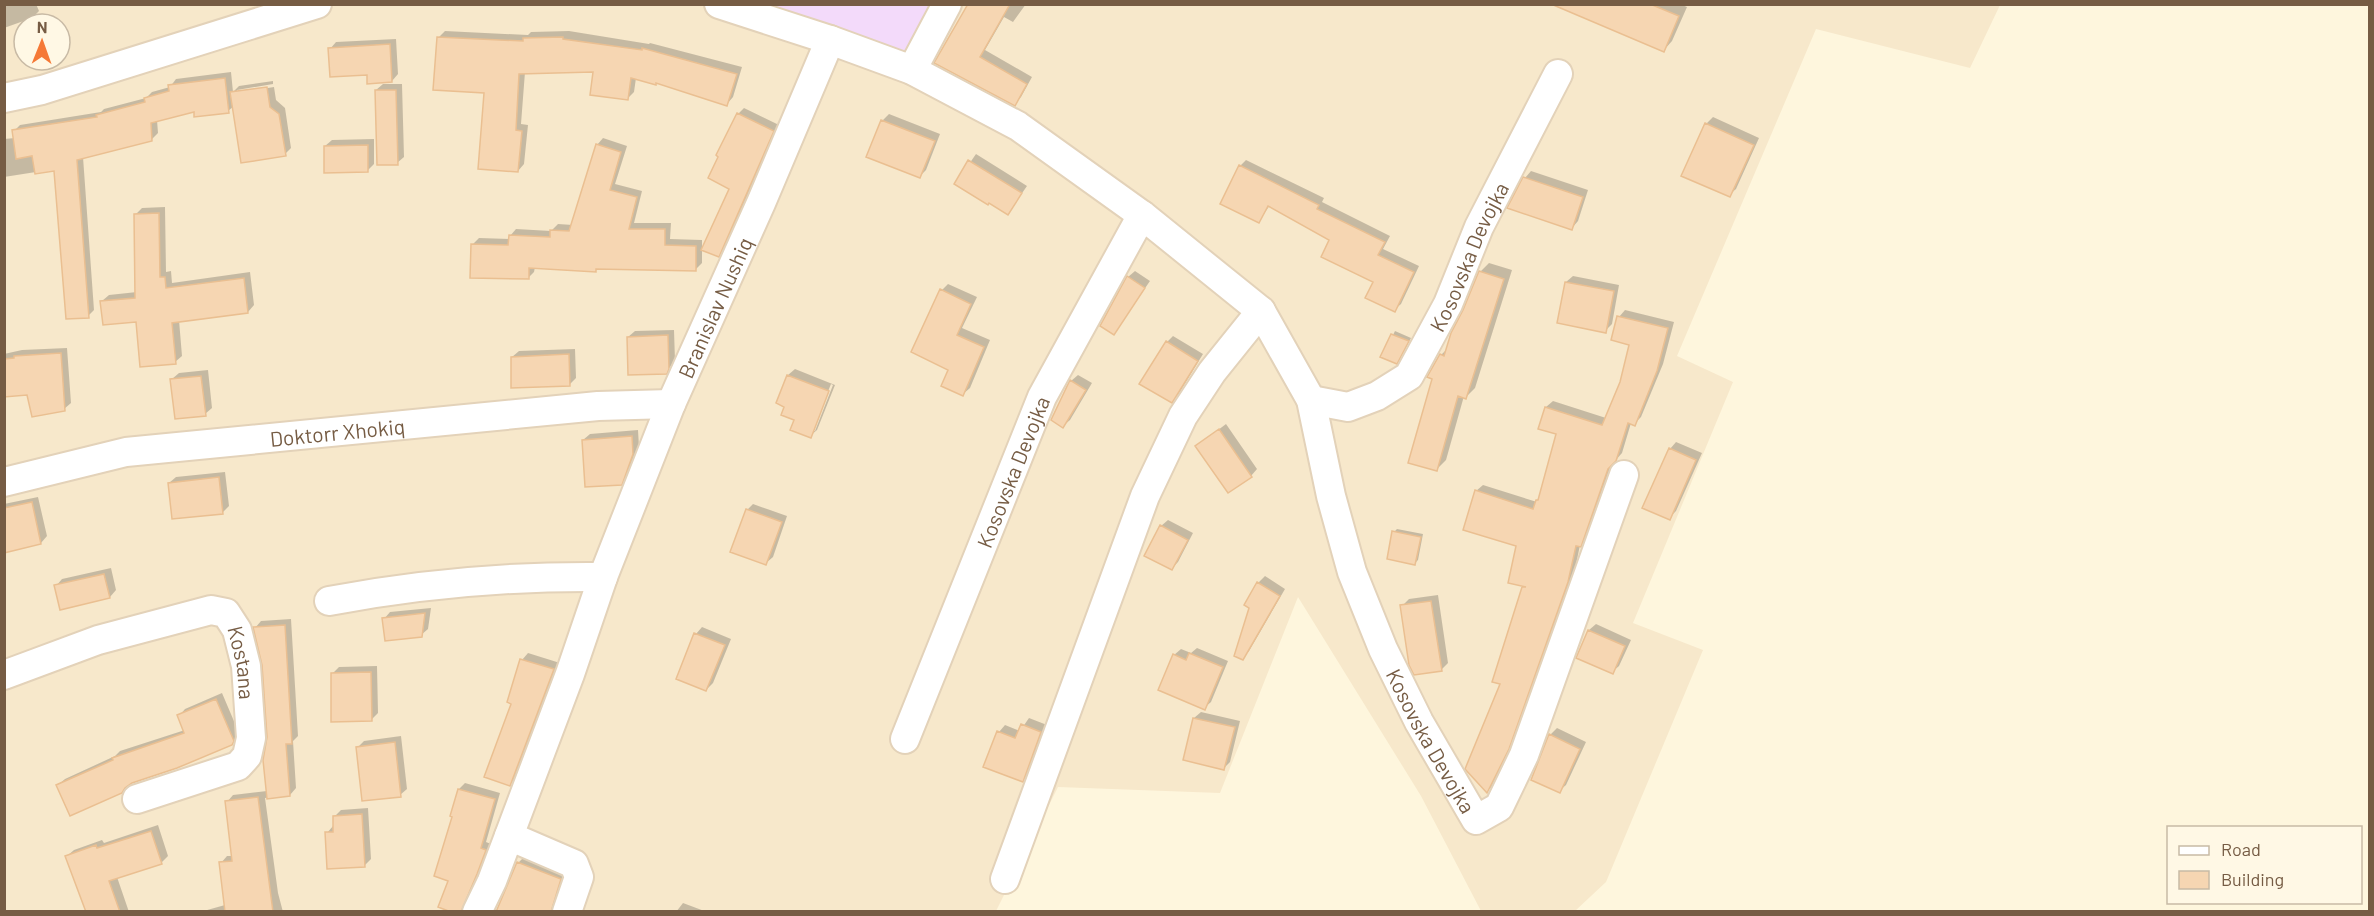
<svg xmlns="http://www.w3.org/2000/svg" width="2374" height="916" font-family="Barlow,sans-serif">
<rect width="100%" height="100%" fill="#fef6dd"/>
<path fill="#f7e8cb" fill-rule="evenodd" d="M5 5H2000L1970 68 1816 29 1677 356 1733 382 1633 623 1703 650 1606 882 1575 911H1481L1421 796 1298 597 1220 793 1058 787 996 911 5 912ZM24 24H60V60H24Z"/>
<path fill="#f3dafa" d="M770 5H940L910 53Z"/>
<path fill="#0003" fill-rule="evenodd" d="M4 4H36L39 11 32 18 4 28Z
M970 4H1026L1013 22 1004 17 985 50 1032 77 1021 97 1014 104 936 63Z
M1552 4H1680L1687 7 1672 41 1664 50Z
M445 31 528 35 531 32 569 31 649 44 650 43 742 67 733 97 727 104 657 82 636 78 634 92 627 99 595 70 525 72 521 124 528 125 524 164 518 171 486 92 438 38Z
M396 39 398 74 392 81 368 73 330 49 336 42Z
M231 72 233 92 239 86 273 81V84L237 90V93L274 87 276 100 285 108 291 148 285 154 234 106 228 111H195L157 120 158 133 151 140 83 157 94 310 88 316 55 169 4 177V139L15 138 14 131 20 125 101 112 104 109 146 98 152 92 170 87 176 79Z
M383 84H402L404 157 397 163 376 90Z
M744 108 779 125 724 250 718 256 731 188 738 114Z
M889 114 940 134 926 170 920 176 882 121Z
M1713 117 1759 138 1736 189 1729 195 1706 124Z
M603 138 627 146 615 184 642 191 634 223H671L670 239 702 240V263L695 270 598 268 596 270 535 267 534 272 528 278 473 244 479 238 510 239V236L516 229 551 231 558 224 573 225 597 145Z
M374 139V164L368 170 325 146 332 140Z
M976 154 1027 186 1008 213 956 183Z
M1246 160 1324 198 1322 202 1390 236 1383 249 1419 266 1401 304 1394 310 1375 281 1331 240 1270 205 1259 221 1240 166Z
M1531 171 1588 190 1578 221 1572 228 1525 178Z
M165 207 166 272 171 271 172 283 250 272 254 305 248 312 179 320 182 356 175 362 138 320 102 301 109 295 137 292 136 214 142 208Z
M1489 263 1512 270 1475 388 1466 397 1464 396 1446 460 1437 469 1441 355 1448 348 1480 272Z
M1135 271 1150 281 1114 333 1128 277Z
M1573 276 1619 285 1612 324 1605 331 1566 282Z
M948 284 977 297 962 328 990 340 970 388 963 394 950 369 942 290Z
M1625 310 1674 322 1663 364 1641 417 1634 424 1631 423 1622 453 1615 461 1587 539 1580 545 1574 574 1515 741 1494 785 1487 791 1502 683 1523 588 1526 585 1517 545 1476 491 1483 485 1537 502 1540 497 1558 433 1546 407 1553 401 1606 418 1621 383 1631 344 1619 317Z
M674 330 675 361 666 372 628 337 635 331Z
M1395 331 1411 338 1399 359 1382 357Z
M1173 336 1203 354 1178 395 1171 401 1167 342Z
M67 348 71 403 64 409 29 393 4 395V354L22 350Z
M575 349 576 378 569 385 512 357 519 351Z
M795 369 835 385 817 430 810 436 786 406 788 375ZM831 384 833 385 815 431H812Z
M208 370 212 408 205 414 172 379 179 373Z
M1078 375 1092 383 1070 420 1063 426 1071 381Z
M1226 424 1257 469 1251 476 1197 446Z
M638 430 639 447 628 476 621 483 583 440 590 434Z
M1676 442 1702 453 1676 511 1669 518 1670 449Z
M225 472 229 506 222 513 169 483 176 477Z
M38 497 47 536 41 543 4 551V504Z
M753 504 787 516 773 557 766 563 747 510Z
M1168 520 1193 533 1178 562 1172 568 1161 526Z
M1397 529 1423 534 1418 560 1415 563 1394 532Z
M111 568 116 590 110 597 56 586 62 579Z
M1265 576 1285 589 1249 651 1242 658 1251 608 1246 605 1258 583Z
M1438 595 1448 663 1441 670 1402 606 1409 599Z
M431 608 428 629 421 635 384 619 390 612Z
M291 619 298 736 293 741 296 788 290 795 265 798 278 893 283 912H200L225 905 221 863 227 856H233L227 802 233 795 267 791 269 737 264 664 255 628 261 621Z
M1596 624 1631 640 1619 666 1612 672 1578 657 1589 630Z
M702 627 731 639 713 683 706 690 696 634Z
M1197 648 1228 661 1211 702 1204 708 1174 655 1181 649 1191 653Z
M528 653 560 663 516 778 510 784 513 703 522 660Z
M377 666 378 713 371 720 332 674 339 667Z
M222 693 239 733 232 744 131 782 121 792 58 785 65 779 115 756 120 751 185 730 179 716 185 709Z
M1201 712 1240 721 1230 762 1224 768 1194 718Z
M1029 718 1047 725 1029 774 1022 780 999 732 1005 725 1020 731Z
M1557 728 1586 742 1566 785 1559 791 1550 735Z
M401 736 407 789 400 795 358 747 364 741Z
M465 783 500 793 486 842 491 844 464 906 459 912 450 880 454 816 459 789Z
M368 808 371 859 364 866 327 833 333 826 335 816 341 810Z
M158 825 168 856 162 862 117 877 129 912H87L67 856 74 850 102 840 104 843Z
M524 857 566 873 557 906 551 912H548L518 863Z
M683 903 707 912H676Z"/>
<path fill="#f6d6b2" stroke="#eabf91" stroke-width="1.5" d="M968 4H1010L980 57 1027 84 1015 106 934 63Z
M1551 4H1650L1679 16 1664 52Z
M437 37 523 41V38L563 37V39L642 50V48L737 74 727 106 656 83V85L631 78 628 100 590 95 593 72 519 74 516 130 522 131 518 172 478 169 484 93 433 90Z
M390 44 392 82 367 84V75L330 77 328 48Z
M225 78 229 113 194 117V112L151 123 152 141 77 160 89 318 66 319 54 171 35 174 32 156 16 159 12 130 97 117 96 115 145 102 144 98 169 91 168 85Z
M267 87 270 107 279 114 286 156 241 163 230 92Z
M375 90H396L398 165H377Z
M737 113 774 131 719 257 701 250 729 189 708 178 718 157 716 155Z
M881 120 935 141 920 178 866 157Z
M1705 123 1754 145 1730 197 1681 176Z
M596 144 621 152 610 190 637 197 629 229H665V245L696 246V271L596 269V272L529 268V279L470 278 471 244 508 245 509 235 550 237V230L569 231Z
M368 145V172L324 173V146Z
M968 160 1022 193 1008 215 989 203 988 205 954 184Z
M1239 165 1319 205 1317 209 1385 242 1378 255 1414 272 1395 312 1365 298 1373 282 1321 257 1329 240 1268 206 1259 223 1220 204Z
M1523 177 1583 197 1572 230 1507 208Z
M159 213 160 277H165L166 288 244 278 248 313 172 323 176 364 140 367 136 322 103 325 100 301 135 298 134 214Z
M1479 271 1504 279 1466 399 1458 396 1437 471 1408 463 1432 379 1427 377 1440 354 1444 356 1451 333 1463 310Z
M1127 276 1145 288 1114 335 1100 326Z
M1565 282 1614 291 1606 333 1557 323Z
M940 289 971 304 957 335 984 347 963 396 941 386 948 370 911 352Z
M1617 316 1668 328 1657 371 1635 426 1628 423 1616 461 1608 469 1581 547 1576 546 1568 582 1509 749 1487 793 1465 769 1500 684 1492 682 1522 587H1526L1508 583 1516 546 1463 530 1475 490 1533 509 1536 500H1538L1556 434 1538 429 1545 407 1602 425 1620 382 1629 345 1611 340Z
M1391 334 1409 341 1397 364 1380 357Z
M668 335 669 369 667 374 628 375 627 337Z
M1166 341 1198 361 1172 403 1139 384Z
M61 353 65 411 32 417 27 395 4 397V359L14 358V356Z
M569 354 570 386 511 388V357Z
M787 375 829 391 811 438 790 430 794 420 781 415 784 407 776 403Z
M201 376 206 416 175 419 170 379Z
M1070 380 1086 390 1063 428 1051 420Z
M1219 429 1252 477 1228 493 1195 446Z
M632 436 633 454 622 485 585 487 582 440Z
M1669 448 1696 460 1670 520 1642 508Z
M219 477 223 514 172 519 168 483Z
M32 502 41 544 4 553V508Z
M746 509 782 522 766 565 730 552Z
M1160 525 1188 540 1172 570 1144 556Z
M1392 531 1421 537 1415 565 1387 559Z
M104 574 110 598 60 610 54 585Z
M1257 582 1280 596 1243 660 1234 656 1249 608 1244 605Z
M1431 601 1442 671 1414 675 1409 665 1400 605Z
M425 613 422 637 385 641 382 618Z
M285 625 292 744H286L290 796 267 799 263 760 267 737 262 665 253 627Z
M1588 630 1625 646 1613 674 1576 658Z
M694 633 725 645 706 691 676 679Z
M1189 653 1223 667 1205 710 1158 690 1173 654 1186 660Z
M520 659 554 669 510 786 484 777 511 704 507 702Z
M371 672 372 721 331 722V673Z
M216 699 234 741 232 745 177 768 132 783 125 788 122 793 70 816 56 785 113 760 112 758 184 733 177 715Z
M1193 718 1235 727 1224 770 1183 760Z
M1021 724 1041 732 1023 782 983 767 997 731 1015 738Z
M1549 734 1580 749 1560 793 1531 780Z
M395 742 401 797 362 801 356 747Z
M458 789 495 799 481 848 486 850 477 874 461 912H451L438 907 448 881 434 876 452 817 450 816Z
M258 797 273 912H225L219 862 232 861 225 801Z
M362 814 365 867 327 869 325 832H333V816Z
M151 831 162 864 109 881 120 912H86L65 856 96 845 97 848Z
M517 862 561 879 551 912H496Z"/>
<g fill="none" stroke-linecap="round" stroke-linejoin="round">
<g stroke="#e3d2b9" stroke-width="32">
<g id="street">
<path id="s1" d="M719 4 830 40 912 70 1018 126 1142 215 1261 311 1311 400 1331 496 1352 572 1383 649 1419 722 1476 820 1499 807 1524 755 1624 475"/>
<path d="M912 70 947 4"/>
<path d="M4 98 42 90 317 4"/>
<path id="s2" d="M1311 400 1348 407 1377 396 1409 376 1448 304 1479 227 1558 74"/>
<path id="s3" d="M4 482 126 452 598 406 671 404"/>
<path d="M329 601C419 584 512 576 603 577"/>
<path id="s4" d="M4 675 98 640 211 610 226 613 237 630 246 666 251 738 247 756 238 766 137 799"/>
<path id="s5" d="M905 739 1042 397 1142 215"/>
<path d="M509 836 574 864 579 877 567 912"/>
<path d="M1005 879 1145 496 1183 416 1212 372 1261 311"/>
<path id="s6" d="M477 912 492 881 570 674 603 577 671 404 761 203 830 40"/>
</g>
</g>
<use href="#street" stroke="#fff" stroke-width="28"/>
</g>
<g text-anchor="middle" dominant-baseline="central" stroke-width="4.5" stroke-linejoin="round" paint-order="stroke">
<g font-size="21" fill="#765c44" stroke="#fff8e5">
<text stroke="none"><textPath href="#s2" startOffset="240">Kosovska Devojka</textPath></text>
<text stroke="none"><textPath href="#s6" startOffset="650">Branislav Nushiq</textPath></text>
<text stroke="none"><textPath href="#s3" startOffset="338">Doktorr Xhokiq</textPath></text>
<text stroke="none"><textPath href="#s5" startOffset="288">Kosovska Devojka</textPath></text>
<text stroke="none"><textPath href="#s4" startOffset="286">Kostana</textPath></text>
<text stroke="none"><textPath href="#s1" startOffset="1095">Kosovska Devojka</textPath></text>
</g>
</g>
<rect width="2374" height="916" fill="none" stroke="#765c44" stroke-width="12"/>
<rect x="2167" y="826" width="195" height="78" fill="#fff8e5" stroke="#c8baa5" stroke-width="1.5"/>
<rect x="2179" y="846" width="30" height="9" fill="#ffffff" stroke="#c8baa5" stroke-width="1.5"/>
<text x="2221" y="856" font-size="18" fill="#765c44">Road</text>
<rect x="2179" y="871" width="30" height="18" fill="#f6d6b2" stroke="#c8baa5" stroke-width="1.5"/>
<text x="2221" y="886" font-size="18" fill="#765c44">Building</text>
<g transform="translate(42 42) rotate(1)"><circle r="28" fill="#fff8e5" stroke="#c8baa5" stroke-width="1.5"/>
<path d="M0-4.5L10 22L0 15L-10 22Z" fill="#f57936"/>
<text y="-9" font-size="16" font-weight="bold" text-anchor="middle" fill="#765c44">N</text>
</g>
</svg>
